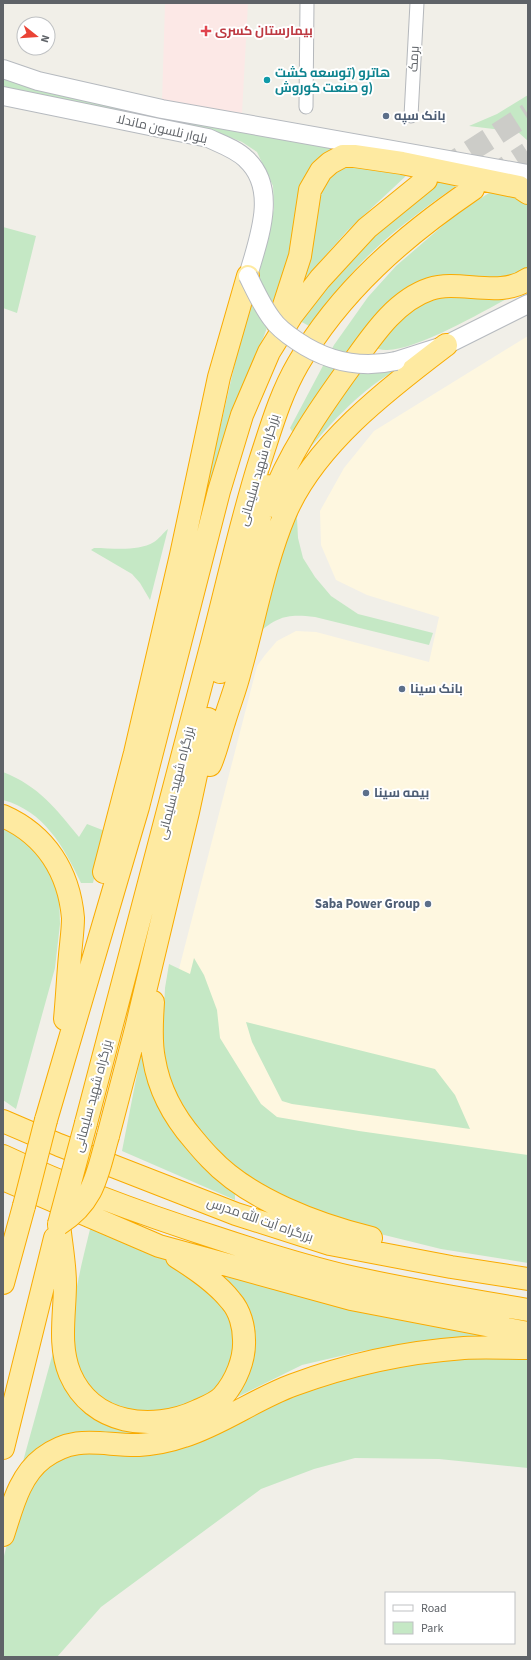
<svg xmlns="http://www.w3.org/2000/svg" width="531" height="1660" font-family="'Source Sans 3',Cairo,sans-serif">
<rect width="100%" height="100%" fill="#f1efe8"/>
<path fill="#fef7e0" d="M528 336V1232L188 1088 176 1016 179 969 257 666 265 655 277 641 296 631 316 632 429 662 439 617 367 595 336 580 321 545 320 511 344 468 374 431Z"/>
<path fill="#fce8e6" d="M165 3H248L242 113 162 102Z"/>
<path fill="#c5e8c5" d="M3 77 346 150 328 159 264 336 245 382 221 449 198 524 247 311 274 209 273 186 257 152 242 142 214 131 3 88Z
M528 95V141L518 132 469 126 497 114Z
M352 164 407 175 347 231 303 281C307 253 311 191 333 173 338 169 346 166 352 164Z
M437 180 462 182C430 204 399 226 371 253 348 275 329 301 311 327L298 320 374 232Z
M492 191 528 198V269L506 278 440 280 293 433 290 428 334 345 368 297 396 266 455 215Z
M3 227 36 236 17 313 3 308Z
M512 296C484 311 416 351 386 350 381 350 376 348 371 347L385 330 430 297Z
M394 371C356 394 328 426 300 460L352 374Z
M301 497 297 518 298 538 303 558 315 577 331 596 358 614 433 633 429 645 315 617C287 614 279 616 257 634L279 550Z
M168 529 150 600 140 583 132 574 91 550 94 548C113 548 137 552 154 542 159 539 163 533 168 529Z
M3 772C39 786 56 809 79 837L87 824 105 831 93 883H81C64 847 44 811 3 800Z
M3 824 12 828 47 863 59 893 60 924 55 968 16 1109 3 1100Z
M194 958 204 975 217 1010 220 1038 261 1104 277 1117 359 1131 528 1155V1263L441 1249 360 1229 254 1184 210 1149 175 1097 162 1048 165 988 169 964 190 974Z
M246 1022 435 1069 455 1095 470 1129 292 1104 282 1101 252 1042Z
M146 1028 152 1093 172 1131 188 1149 235 1190V1200L122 1151Z
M91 1225C134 1244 183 1261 215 1298 236 1321 241 1348 225 1375 222 1380 219 1387 215 1390 208 1396 183 1409 175 1412 169 1413 160 1412 153 1412 146 1412 137 1414 129 1413 110 1409 84 1384 77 1366 63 1328 82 1264 91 1225Z
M195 1263 500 1337 434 1341 362 1351 302 1365 195 1418 252 1347Z
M54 1349 66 1385 168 1431 22 1465Z
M528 1357V1468L439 1459 355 1458 314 1469 261 1489 101 1607 57 1657H3V1560L16 1508 33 1479 57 1458 237 1418 358 1371 456 1358Z"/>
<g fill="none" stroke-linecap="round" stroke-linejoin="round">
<path stroke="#ccccc8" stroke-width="22" stroke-dasharray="22 11" stroke-linecap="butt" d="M442 169 528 114
M489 178 528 153"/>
<g stroke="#b5b8bc" stroke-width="15">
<path id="minor" d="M306 107 307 3
M411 116 417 3"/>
</g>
<g stroke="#b6babf" stroke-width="20">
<path id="secondary" d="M3 69 38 81 162 109 528 174
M3 96 208 138C221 144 236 149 246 159 279 189 258 240 248 276
M396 361 446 345 528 304"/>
</g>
<g stroke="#f9ab00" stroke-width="24">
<path id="trunk" d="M278 324 300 256 310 190 321 171 330 163 343 156H354L402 163 519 187 528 193
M269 506C288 455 318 411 350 367 371 338 394 301 430 289 459 279 500 299 528 279
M220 672 252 552 267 486
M210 765C216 752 219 737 224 722 229 705 236 688 240 671 255 618 264 564 285 514 315 444 388 389 446 345
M3 816C46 835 69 872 73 918 73 930 71 943 70 955 68 976 67 998 65 1019
M104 872 135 753 181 555 219 377 248 276
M153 1002C152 1021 150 1040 154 1059 159 1090 174 1117 194 1140 199 1146 204 1152 210 1158 248 1199 318 1225 371 1238
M46 1120 138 807 219 491 242 415 269 352 292 315 320 279 367 228 426 180
M3 1121 59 1145 236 1214 330 1244 451 1267 528 1279
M86 1123C129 963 171 803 212 643 228 582 241 521 260 461 271 428 280 395 298 364 340 291 404 236 473 189
M108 1136 136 1029 188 812 208 719
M3 1156C71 1188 142 1214 214 1237 259 1252 304 1266 350 1277 409 1290 468 1300 528 1310
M3 1179 159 1246 351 1299 528 1333
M59 1224C61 1244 65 1264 65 1284 65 1314 58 1345 70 1374 92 1425 152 1432 197 1411 206 1407 217 1403 223 1396 236 1381 245 1359 244 1340 244 1327 240 1311 231 1301 217 1283 196 1269 177 1257
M3 1283 24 1206
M3 1448 55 1238
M3 1535C12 1508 19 1476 43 1458 76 1433 103 1446 139 1445 154 1444 170 1441 184 1436 222 1424 255 1399 293 1385 347 1365 407 1352 464 1348 485 1347 507 1348 528 1348"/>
</g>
<use href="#minor" stroke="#fff" stroke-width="13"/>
<use href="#secondary" stroke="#fff" stroke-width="18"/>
<use href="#trunk" stroke="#feeaa1" stroke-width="22"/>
<g stroke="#b6babf" stroke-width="20" stroke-linecap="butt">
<path id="secondary-bridge" d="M248 276C255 290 262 306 272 319 278 328 288 335 297 341 328 362 360 369 396 361"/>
</g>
<g stroke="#f9ab00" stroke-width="24" stroke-linecap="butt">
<path id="trunk-bridge" d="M24 1206 46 1120
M59 1224 86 1123
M59 1224C95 1201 97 1174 108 1136"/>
</g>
<use href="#secondary-bridge" stroke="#fff" stroke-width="18"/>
<use href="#trunk-bridge" stroke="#feeaa1" stroke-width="22"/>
</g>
<path fill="#e0444e" stroke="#fff" stroke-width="1.5" d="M204 25h4v4h4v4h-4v4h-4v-4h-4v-4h4z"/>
<circle fill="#0f9aa8" stroke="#fff" stroke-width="1.5" cx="267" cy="80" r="4"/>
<g fill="#5c6f8a" stroke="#fff" stroke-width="1.5">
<circle cx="386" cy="116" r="4"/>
<circle cx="402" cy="689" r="4"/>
<circle cx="366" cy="793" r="4"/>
<circle cx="428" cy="904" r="4"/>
</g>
<g text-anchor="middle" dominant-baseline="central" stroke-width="4" stroke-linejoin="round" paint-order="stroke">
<g font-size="13" font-weight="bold" fill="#be3a42" stroke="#fff" text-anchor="start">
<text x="215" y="31">بیمارستان کسری</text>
</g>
<g font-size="13" fill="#5f6368" stroke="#fff">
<text transform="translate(414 59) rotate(-87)">برمک</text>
<text transform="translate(162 129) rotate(13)">بلوار نلسون ماندلا</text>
<text transform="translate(259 470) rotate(-74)">بزرگراه شهید سلیمانی</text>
<text transform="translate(176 783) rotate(-76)">بزرگراه شهید سلیمانی</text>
<text transform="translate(93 1096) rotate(-75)">بزرگراه شهید سلیمانی</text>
<text transform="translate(260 1220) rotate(19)">بزرگراه آیت الله مدرس</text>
</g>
<g font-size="13" font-weight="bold" fill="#0d838f" stroke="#fff" text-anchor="start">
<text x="275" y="73">هاترو (توسعه کشت<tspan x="275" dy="15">و صنعت کوروش)</tspan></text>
</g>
<g font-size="13" font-weight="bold" fill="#4e5e75" stroke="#fff" text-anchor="start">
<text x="394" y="116">بانک سپه</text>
<text x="410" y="689">بانک سینا</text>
<text x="374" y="793">بیمه سینا</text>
<text x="420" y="904" text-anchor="end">Saba Power Group</text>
</g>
</g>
<rect width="531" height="1660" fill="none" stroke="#5f6368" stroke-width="8"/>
<rect x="385" y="1592" width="130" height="52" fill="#ffffff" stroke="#bfc1c3"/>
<rect x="393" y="1605" width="20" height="6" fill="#ffffff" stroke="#bfc1c3"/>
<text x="421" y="1612" font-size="12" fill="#5f6368">Road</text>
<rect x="393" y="1622" width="20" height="12" fill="#c5e8c5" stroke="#bfc1c3"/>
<text x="421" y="1632" font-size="12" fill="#5f6368">Park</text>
<g transform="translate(36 36) rotate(107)"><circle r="19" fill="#ffffff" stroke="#bfc1c3"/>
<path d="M0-3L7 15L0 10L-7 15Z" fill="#ea4335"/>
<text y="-6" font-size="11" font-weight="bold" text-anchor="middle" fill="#5f6368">N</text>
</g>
</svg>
